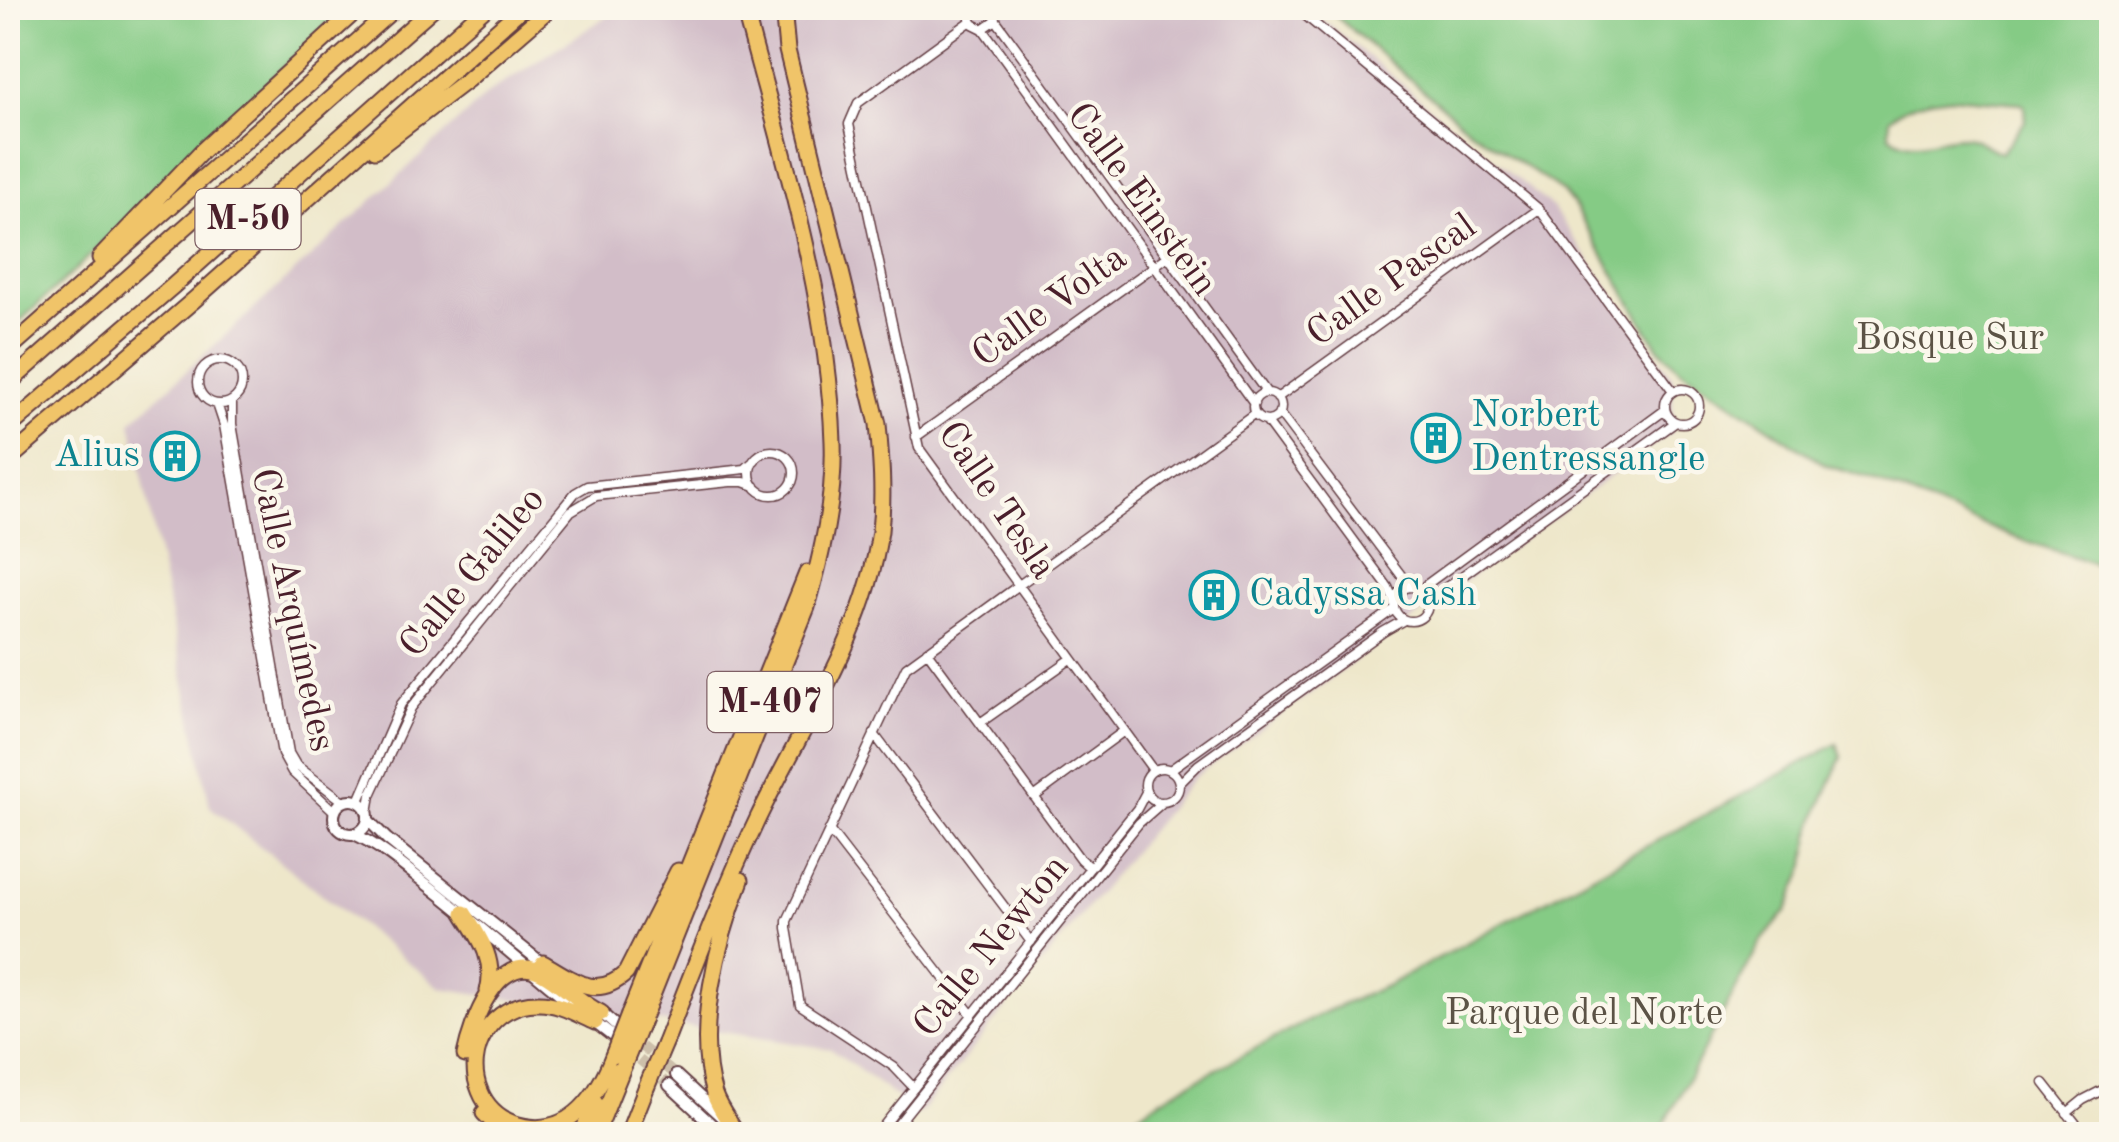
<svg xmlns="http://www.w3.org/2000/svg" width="2119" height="1142" font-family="'Old Standard TT',serif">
<rect width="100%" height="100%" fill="#fbf7ec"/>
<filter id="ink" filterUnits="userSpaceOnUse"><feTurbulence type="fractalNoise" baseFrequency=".01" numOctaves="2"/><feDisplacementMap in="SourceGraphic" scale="20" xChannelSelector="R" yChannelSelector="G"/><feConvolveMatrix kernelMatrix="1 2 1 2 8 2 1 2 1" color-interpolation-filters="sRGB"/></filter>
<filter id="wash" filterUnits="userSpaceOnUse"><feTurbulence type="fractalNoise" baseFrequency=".0048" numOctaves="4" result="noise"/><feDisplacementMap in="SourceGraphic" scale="40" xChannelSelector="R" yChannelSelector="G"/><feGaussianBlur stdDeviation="2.25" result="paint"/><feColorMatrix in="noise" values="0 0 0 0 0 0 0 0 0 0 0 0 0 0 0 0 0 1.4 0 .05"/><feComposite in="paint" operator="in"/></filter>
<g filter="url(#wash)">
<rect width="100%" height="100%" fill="#eee7ca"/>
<path fill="#d2bdc8" d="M620 8H1309L1552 207 1673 378 1672 432 1193 778 919 1114 831 1049 441 988 210 807 131 422 491 91Z"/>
<path fill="#85cb85" stroke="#687558" stroke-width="2.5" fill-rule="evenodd" d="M8 8H347C232 114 124 228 8 332Z
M1326 8H2111V569L2011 536 1873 480 1826 465 1679 368 1659 348 1642 321 1574 206 1563 192 1469 129ZM1950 97 2020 103 2024 106 2025 121 2001 153C1989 149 1980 139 1965 137 1937 135 1914 156 1889 134L1890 118C1908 103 1927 100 1950 97Z
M1837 744 1842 757 1819 809 1810 836 1806 865 1787 910 1760 943 1659 1134H1108L1173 1092 1323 1013 1388 985Z"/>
</g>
<g filter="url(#ink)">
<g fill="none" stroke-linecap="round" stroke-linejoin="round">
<path stroke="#cdbfaa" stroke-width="10" stroke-dasharray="10 5" stroke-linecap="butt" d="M630 1037 676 1075
M628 1050 669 1085"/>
<g stroke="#633d43" stroke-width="11">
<path id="minor" d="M972 8 970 18 973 24 983 29 996 20 995 8
M1296 8 1539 209 1673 391
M996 20 1267 393
M971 21 858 103 849 124 919 448 1153 770
M983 29 1254 404
M198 382a22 22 0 1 1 44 0a22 22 0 1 1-44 0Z
M1665 406a17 17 0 1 1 34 0a17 17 0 1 1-34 0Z
M1253 407a14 14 0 1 1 28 0a14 14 0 1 1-28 0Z
M1277 398 1539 209
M232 401V424L289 753 296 765 343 801
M217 404 224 425 282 754 292 772 335 812
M1279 413 1410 587
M1266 421 1388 587 1394 601
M916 437 1167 257
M750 473a22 22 0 1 1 44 0a22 22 0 1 1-44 0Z
M1394 604a17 17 0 1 1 34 0a17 17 0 1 1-34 0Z
M1419 590 1665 410
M1427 601 1676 422
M927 651 1080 859 1090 868
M980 723 1071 659
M874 734 1031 942
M1145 785a17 17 0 1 1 34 0a17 17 0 1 1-34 0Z
M1170 770 1394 609
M1179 784 1198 765 1383 632 1404 620
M1034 797 1124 731
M359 801 401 704 575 493 587 486 745 469 755 460
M368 812 371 795 411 708 571 511 596 496 730 482H744L755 486
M829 830 972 1015
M2044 1083 2084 1134
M914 1088 894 1067 800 1005 787 928V921L906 667 1255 414
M2067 1113 2083 1100 2112 1085
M877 1134 1137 809 1146 792
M890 1134 1139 823 1163 802"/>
</g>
<g stroke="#633d43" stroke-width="14">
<path id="tertiary" d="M334 817a17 17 0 1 1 34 0a17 17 0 1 1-34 0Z
M368 820 387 839 547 967
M354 834C380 846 402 865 425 883 477 923 525 967 577 1008
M598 1010 616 1026
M590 1019 612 1036
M676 1075 740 1134
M669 1085 722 1134"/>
</g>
<g stroke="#633d43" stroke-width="19">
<path id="motorway" d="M375 150 467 80 550 8
M100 258 203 150 359 8
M8 350 395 8
M8 384 433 8
M8 428 173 286 485 8
M8 460 195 299 522 8
M464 913C480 938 496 960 488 991
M543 963C573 980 596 1001 626 973L678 871
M629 1015 807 573
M595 1022C577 1014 557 1002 537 1003 492 1003 463 1051 480 1091 486 1106 498 1117 512 1123 565 1142 596 1100 613 1056
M641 1023 807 607C822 554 835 498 833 442 828 293 781 150 744 8
M665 1043C694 968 723 891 758 818 802 726 866 633 880 531 884 495 881 459 878 424L787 50 783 8
M465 1055C471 1025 497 950 541 972 562 983 578 1002 601 1013
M484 1113 505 1134
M733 1128C726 1117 718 1106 714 1094 694 1030 718 939 741 880
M582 1134 595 1103
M596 1134 623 1067
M628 1134 646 1088"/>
</g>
<use href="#minor" stroke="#fff" stroke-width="8"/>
<use href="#tertiary" stroke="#fff" stroke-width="10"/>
<use href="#motorway" stroke="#f0c469" stroke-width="15"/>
<g stroke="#633d43" stroke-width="19" stroke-linecap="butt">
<path id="motorway-bridge" d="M613 1056 629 1015
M623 1067 641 1023
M646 1088 665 1043"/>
</g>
<use href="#motorway-bridge" stroke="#f0c469" stroke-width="15"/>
</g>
</g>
<defs>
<g id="building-ring" transform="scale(2.5)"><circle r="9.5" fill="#fbf7ec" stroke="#0f9aa8" stroke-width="1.5"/><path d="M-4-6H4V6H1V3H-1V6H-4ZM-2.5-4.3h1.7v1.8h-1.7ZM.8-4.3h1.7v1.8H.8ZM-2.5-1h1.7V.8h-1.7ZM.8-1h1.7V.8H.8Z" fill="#0f9aa8"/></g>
</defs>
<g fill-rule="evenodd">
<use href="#building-ring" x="1436" y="438"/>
<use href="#building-ring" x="175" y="456"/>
<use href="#building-ring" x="1214" y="595"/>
</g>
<g text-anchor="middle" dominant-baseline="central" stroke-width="9" stroke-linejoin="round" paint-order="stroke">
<g fill="#fbf7ec" stroke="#7f6065" stroke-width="2.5">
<rect x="195.5" y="189" width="105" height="60" rx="8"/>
<rect x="707.5" y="672" width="125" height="60" rx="8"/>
</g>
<g font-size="35" font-weight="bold" fill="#4a1f2b">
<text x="248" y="219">M-50</text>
<text x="770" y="702">M-407</text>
</g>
<g font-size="38" fill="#4a1f2b" stroke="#fbf7ec">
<text transform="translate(1141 200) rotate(54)">Calle Einstein</text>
<text transform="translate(1392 281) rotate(-36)">Calle Pascal</text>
<text transform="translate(1050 307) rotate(-36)">Calle Volta</text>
<text transform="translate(996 501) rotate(56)">Calle Tesla</text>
<text transform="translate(473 573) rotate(-51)">Calle Galileo</text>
<text transform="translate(292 610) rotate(78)">Calle Arquímedes</text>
<text transform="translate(992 947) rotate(-51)">Calle Newton</text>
</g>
<g font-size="38" fill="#5c5346" stroke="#fbf7ec">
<text x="1950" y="339">Bosque Sur</text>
<text x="1584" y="1014">Parque del Norte</text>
</g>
<g font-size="38" fill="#0d838f" stroke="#fbf7ec" text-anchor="start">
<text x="1471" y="416">Norbert<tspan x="1471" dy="44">Dentressangle</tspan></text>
<text x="140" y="456" text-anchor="end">Alius</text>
<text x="1249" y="595">Cadyssa Cash</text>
</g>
</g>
<rect width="2119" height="1142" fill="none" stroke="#fbf7ec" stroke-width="40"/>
</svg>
